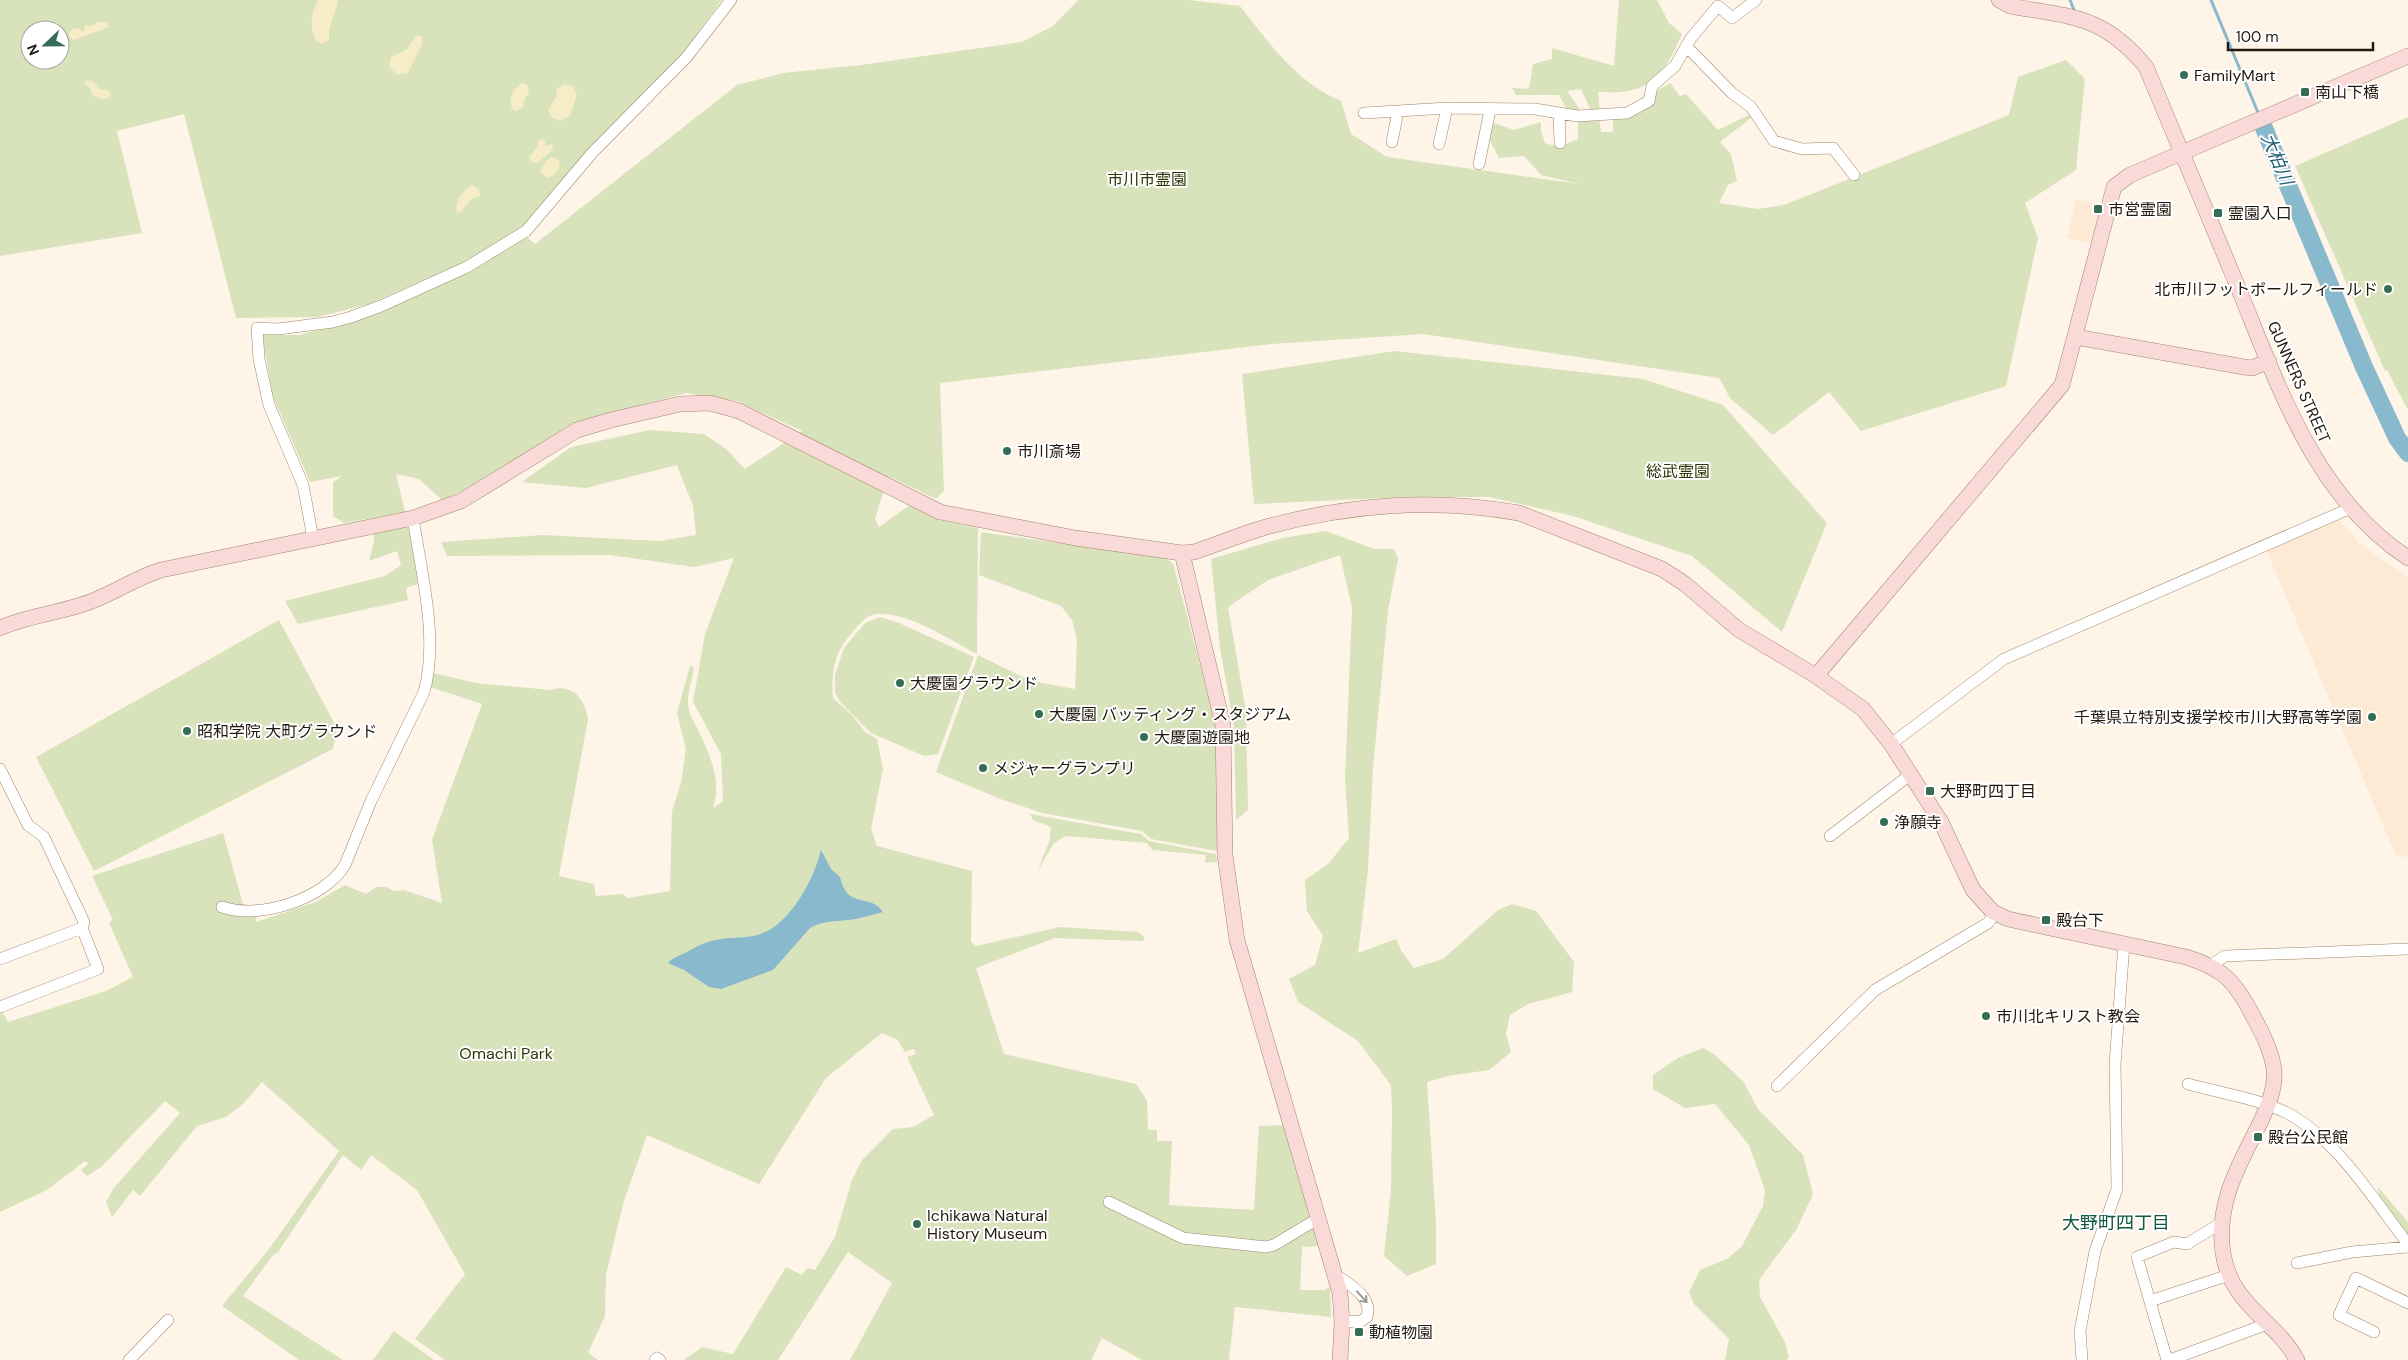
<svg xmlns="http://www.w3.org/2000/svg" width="2408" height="1360" font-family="'DM Sans','Noto Sans JP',sans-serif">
<rect width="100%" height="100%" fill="#fff4e8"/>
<path fill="#fdead4" d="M2076 199 2103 205 2093 244 2067 238Z
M2340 520 2359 543 2408 577V857L2396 856 2266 550Z"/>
<path fill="#d8e3bc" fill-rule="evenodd" d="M0 0H722L680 57 524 228 484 253 369 304 318 317 236 318 184 114 117 131 142 233 0 256ZM30 30H60V60H30Z
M1078 0H1189L1240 6C1269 43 1296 82 1341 101L1351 134 1387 157 1579 184 1541 175 1524 156 1499 158 1488 137 1491 122 1514 130 1541 122V131L1545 143 1558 147 1578 139V119L1599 118 1601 132H1613V118L1624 119 1655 103 1652 94 1670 83 1680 96 1686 94 1718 130 1749 115 1751 118 1720 142 1731 154 1737 181 1728 185 1719 203 1758 209 1784 205 2009 115 2018 77 2066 60 2085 79 2076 170 2025 203 2038 238 2006 386 1861 431 1829 392 1773 435 1730 398 1719 378 1423 334 1272 344 940 383 944 491 936 499 888 476 875 519 879 527 910 505 938 520 978 528 977 654C951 640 908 612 878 614 866 614 858 626 851 634 834 653 831 673 833 698L852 715 865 732 877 739 883 769 871 829 877 846 972 871 971 942 976 946 1060 927 1138 932 1145 938 1143 941 1055 938 976 968 1004 1054 1136 1084 1147 1101 1148 1130H1157V1141H1172L1169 1205 1254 1210 1259 1126 1283 1125 1320 1246 1302 1247 1300 1290H1324L1330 1287 1331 1317 1235 1307 1229 1360H1142L1102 1338 1091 1360H850L892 1283 848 1252 778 1360H684L702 1347 733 1354 786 1267 802 1275 807 1268 815 1270 835 1237 852 1180 862 1160 893 1129 913 1127 934 1115 907 1057 916 1054 914 1049 905 1052 898 1040 882 1033 826 1078 759 1184 647 1135 623 1204 606 1275 605 1316 588 1353 598 1360H445L415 1339 465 1274 417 1190 371 1155 361 1170 343 1155 278 1252 272 1256 243 1296 343 1360H299L222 1306 269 1249 339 1151 262 1082 243 1104 226 1117 197 1126 140 1196 133 1190 112 1217 106 1202 113 1189 180 1113 165 1101 101 1167 87 1176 81 1170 88 1164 85 1161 47 1190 0 1212V1011H2L8 1022 106 991 133 977 109 923 113 920 92 876 223 833 243 904 255 907 256 922 316 902 345 885 366 894 376 887H386L394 891 404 890 442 903 432 840 482 704 430 687 433 673 476 683 551 690C572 683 585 699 588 719L559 876 594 884 596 896 623 894 628 898 670 891 672 811 681 783 686 749 677 713 690 666 694 667C693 678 687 693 688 705 689 713 694 723 698 730 710 754 722 781 713 808L723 801 721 754 693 702 705 634 734 558 694 567 610 555 447 556 441 542 543 535 660 541 696 535 693 506 677 465 586 488 522 482 571 447 650 430 704 434 726 449 745 469 802 431 737 401 686 393 579 422 471 487 442 500 419 479 396 474 405 512 344 523 333 516V482L342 476 310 482 273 397 262 335H300L359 318 526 236 535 244 737 85 783 73 861 65 1022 42 1053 26Z
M1619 0H1657L1669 23 1682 34C1662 79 1650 95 1598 92L1600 112 1592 113 1581 89 1567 91 1581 111 1568 112 1559 95H1516L1512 88 1529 89 1533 64 1552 59V48L1614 66Z
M2408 117V410L2387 370 2385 371 2295 166Z
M1395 351 1643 379 1723 405 1827 523 1782 632 1692 556 1573 516 1489 497H1406L1254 504 1242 374Z
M404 525 409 529 418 584 406 588 408 600 298 624 285 601 385 576 401 565 397 551 369 561 374 542 373 531Z
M1326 531 1374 549H1394L1398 559 1388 610 1373 769 1368 871 1358 953 1396 939 1402 952 1414 968 1443 959 1498 910 1512 904 1536 911 1574 962 1572 992 1528 1004 1510 1015 1506 1034 1511 1052 1489 1070 1448 1076 1427 1082 1436 1223V1264L1407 1276 1384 1256 1391 1190 1392 1110 1391 1085 1358 1041 1298 1002 1289 979 1315 965 1323 936 1307 911 1305 880 1328 864 1349 838 1345 779 1352 608 1340 555 1268 580 1228 607 1246 711 1248 810 1236 820 1234 726 1220 648 1211 559 1282 538Z
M981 532 1165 558 1173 563 1216 725 1217 851 1151 839 1142 831 1042 813 1003 800 936 772 978 655 1031 681 1075 689 1077 640 1072 620 1061 606 979 575Z
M880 617 899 623 974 657 938 754 924 756 871 733 840 702 835 692V674L844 648 865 623Z
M279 620 337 728 333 749 94 871 36 757Z
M1030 814 1141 834 1149 841 1216 854 1217 862 1205 863 1206 855 1152 850 1147 843 1066 836 1054 843 1038 870 1050 839 1051 827 1033 820Z
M1703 1048 1715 1055 1743 1081 1758 1109 1803 1155 1813 1194 1796 1230 1759 1280 1760 1297 1785 1342 1789 1358 1786 1360H1725L1729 1339 1694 1304 1689 1292 1700 1270 1727 1259 1742 1246 1763 1206 1765 1190 1749 1145 1715 1104 1685 1108 1653 1089V1075L1678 1058Z
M2378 1187 2408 1222V1235L2379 1195Z
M394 1331 434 1360H373Z"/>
<path fill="#f6edc7" d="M319 0H337L338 2 329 30V40L321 44 316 41C310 28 310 11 319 0Z
M98 22H107L109 27 74 40 70 38 69 33 72 29 78 28 83 32 86 25 92 26Z
M416 36H420L422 39V44L408 73 397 75 389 66 391 57 406 50Z
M86 80 93 81 99 89 108 90 111 95 109 98 101 99 92 95 90 88 84 83Z
M523 83 527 85 529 91 524 101 523 107 516 111 512 109C509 98 512 91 520 84Z
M564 84 573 86 577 94 571 114 561 121 552 118 548 110 557 96 556 89Z
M540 139 545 140V146L552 144 553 150 537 163 531 162 529 157 536 149Z
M552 157 559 160C561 169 555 176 546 178L540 171 546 161Z
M472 185 479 189 480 196 471 199 461 212H457C454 202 463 190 472 185Z"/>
<path fill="#89b9cd" d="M821 850 831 869 840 877C848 911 870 892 883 912 871 915 860 919 848 920 834 922 824 920 810 928L773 970 721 989 709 987 684 970 668 963C672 958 681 955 687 952 716 935 724 940 753 936 787 931 814 880 821 850Z"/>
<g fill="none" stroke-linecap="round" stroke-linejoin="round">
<path stroke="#89b9cd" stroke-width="3" d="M2070 0 2074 10
M2211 0 2259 115"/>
<path stroke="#89b9cd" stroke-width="18" d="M2264 128 2364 367 2397 438 2408 453"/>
<g stroke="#9f876a" stroke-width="12">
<path id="street" d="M1686 46 1732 93 1751 107 1774 141 1802 149 1833 148 1854 175
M1364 113 1398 111
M1559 113 1560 143
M1392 142 1398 111 1447 108 1535 109 1577 116 1627 113 1649 101 1652 86 1675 66 1691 38 1718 6 1732 18 1756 0
M1439 144 1447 108
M1479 164 1490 110
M313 538 303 485 269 405 265 387 259 359 257 328 278 329 333 322 351 317 381 306 467 267 526 231 593 152 686 58 731 0
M1891 744 2004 659 2351 508
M0 769 28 825 44 837 84 922 82 928 98 969 0 1007
M1830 836 1911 774
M222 907C260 920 324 899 345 865L371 801 424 692C439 639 421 571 413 518
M0 959 82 928
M2211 965 2225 956 2408 949
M2188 1084C2220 1093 2257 1098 2287 1113 2337 1139 2374 1200 2408 1244
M1777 1086 1875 990 1988 923 1995 913
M1109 1202 1183 1238 1266 1247 1274 1245 1319 1218
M2297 1263 2352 1252 2408 1247
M1335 1274C1349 1285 1373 1296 1367 1317L1361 1321 1342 1322
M2150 1301 2229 1275
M2374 1332 2339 1315 2356 1278 2408 1303
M129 1360 168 1320
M655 1360 657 1358 660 1360
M2082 1360 2080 1331 2095 1251 2117 1189 2115 1064 2124 944
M2167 1360 2137 1257 2174 1242 2187 1244 2221 1223
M2170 1360 2267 1324"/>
</g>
<g stroke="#9f876a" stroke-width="16">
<path id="secondary" d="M1999 0 2010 6C2072 17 2103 15 2146 67 2176 138 2206 209 2235 280 2277 381 2312 495 2408 558
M2076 337 2244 367 2252 368 2269 361
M1182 553 1223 725 1225 855 1237 940 1340 1293 1342 1322 1340 1360
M0 628C31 614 66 613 97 599 119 590 138 577 161 570L413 518 461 501 577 430 611 420 680 404 710 403 739 411 940 512 1075 538 1182 553 1194 552C1218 544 1242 534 1266 527 1351 504 1432 498 1519 513L1662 569 1685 584 1739 630 1816 676 1863 709 1891 744 1941 822 1973 890 1993 912 2008 919 2186 957C2222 968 2234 980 2252 1014 2261 1031 2272 1051 2274 1070 2276 1091 2265 1113 2256 1131 2236 1170 2216 1207 2223 1253 2231 1306 2275 1319 2297 1360
M1816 676 2062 385 2114 187 2130 175 2408 56"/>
</g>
<use href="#street" stroke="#fff" stroke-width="11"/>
<use href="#secondary" stroke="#f9dad8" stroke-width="15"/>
</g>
<defs><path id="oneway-shaft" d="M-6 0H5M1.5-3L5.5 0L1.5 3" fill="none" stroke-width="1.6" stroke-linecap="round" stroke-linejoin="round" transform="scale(1.25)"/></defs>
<use stroke="#9c9893" href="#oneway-shaft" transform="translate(1362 1297) rotate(48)"/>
<g fill="#346c55" stroke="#fff" stroke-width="2">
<circle cx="2184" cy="75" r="5"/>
<rect x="2300" y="87" width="10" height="10" rx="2.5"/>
<rect x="2093" y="204" width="10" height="10" rx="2.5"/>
<rect x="2213" y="208" width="10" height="10" rx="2.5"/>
<circle cx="2388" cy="289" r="5"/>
<circle cx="1007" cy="451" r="5"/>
<circle cx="900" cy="683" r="5"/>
<circle cx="1039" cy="714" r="5"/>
<circle cx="2372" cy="717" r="5"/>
<circle cx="187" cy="731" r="5"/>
<circle cx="1144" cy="737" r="5"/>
<circle cx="983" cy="768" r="5"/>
<rect x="1925" y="786" width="10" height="10" rx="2.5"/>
<circle cx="1884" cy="822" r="5"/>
<rect x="2041" y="915" width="10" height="10" rx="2.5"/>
<circle cx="1986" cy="1016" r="5"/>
<rect x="2253" y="1132" width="10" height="10" rx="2.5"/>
<circle cx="917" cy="1224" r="5"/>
<rect x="1354" y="1327" width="10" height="10" rx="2.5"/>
</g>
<g text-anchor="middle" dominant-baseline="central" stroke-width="4" stroke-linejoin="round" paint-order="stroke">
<g font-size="16" fill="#22190e" stroke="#fff" text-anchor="start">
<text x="2194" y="75">FamilyMart</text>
<text x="2315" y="92">南山下橋</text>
<text x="2108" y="209">市営霊園</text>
<text x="2228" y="213">霊園入口</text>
<text x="2378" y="289" text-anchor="end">北市川フットボールフィールド</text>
<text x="1017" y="451">市川斎場</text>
<text x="910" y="683">大慶園グラウンド</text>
<text x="1049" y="714">大慶園 バッティング・スタジアム</text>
<text x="2362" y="717" text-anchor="end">千葉県立特別支援学校市川大野高等学園</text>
<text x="197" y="731">昭和学院 大町グラウンド</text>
<text x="1154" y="737">大慶園遊園地</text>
<text x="993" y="768">メジャーグランプリ</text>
<text x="1940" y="791">大野町四丁目</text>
<text x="1894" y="822">浄願寺</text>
<text x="2056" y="920">殿台下</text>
<text x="1996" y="1016">市川北キリスト教会</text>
<text x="2268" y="1137">殿台公民館</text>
<text x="927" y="1215">Ichikawa Natural<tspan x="927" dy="18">History Museum</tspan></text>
<text x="1369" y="1332">動植物園</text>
</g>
<g font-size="16" fill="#2e3706" stroke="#fff">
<text x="1147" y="179">市川市霊園</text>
<text x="1678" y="471">総武霊園</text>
<text x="506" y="1053">Omachi Park</text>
</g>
<g font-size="16" fill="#22190e" stroke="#fff">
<text transform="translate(2299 382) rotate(66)">GUNNERS STREET</text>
</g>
<g font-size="18" font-style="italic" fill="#215d73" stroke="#fff">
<text transform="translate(2277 159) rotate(67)">大柏川</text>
</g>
<g font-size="18" fill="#0f573e" stroke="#fff">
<text x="2116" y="1223">大野町四丁目</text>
</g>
</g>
<g transform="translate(45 45) rotate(248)"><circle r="24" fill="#ffffff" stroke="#a7a39f"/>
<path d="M0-4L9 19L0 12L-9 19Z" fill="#346c55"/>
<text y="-8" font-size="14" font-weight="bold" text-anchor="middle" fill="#22190e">N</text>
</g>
<path d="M2228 42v8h145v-8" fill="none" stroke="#22190e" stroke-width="2.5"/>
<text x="2236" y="42" font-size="15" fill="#22190e" stroke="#ffffff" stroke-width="4" paint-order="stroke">100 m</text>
</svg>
